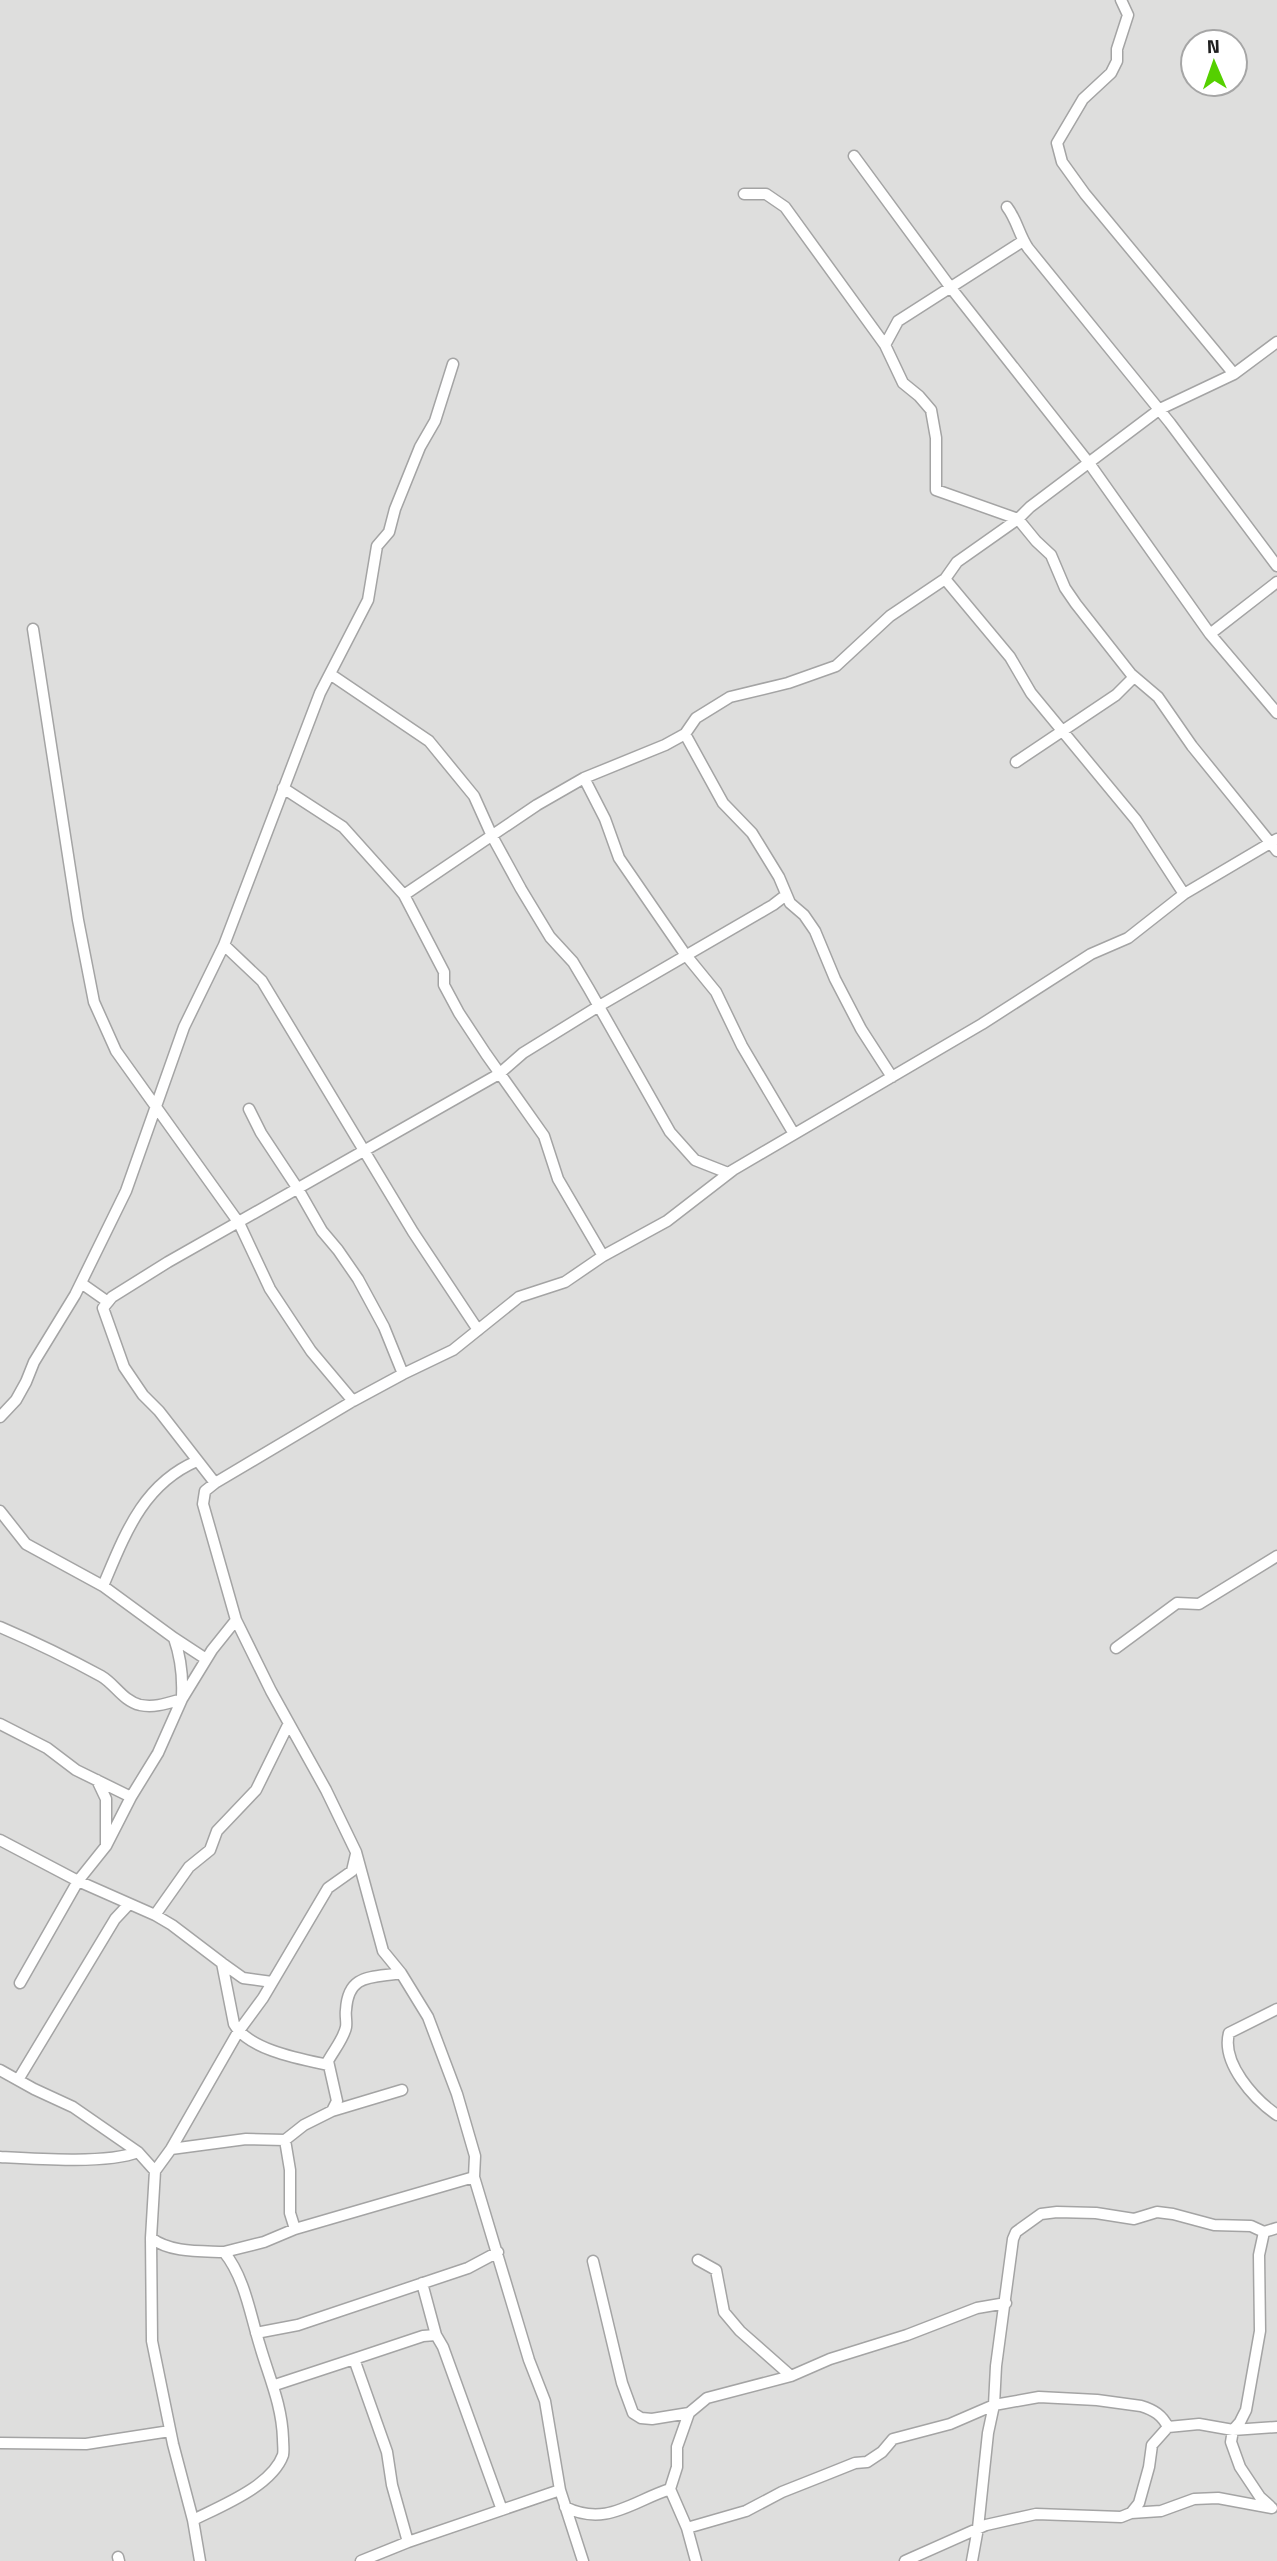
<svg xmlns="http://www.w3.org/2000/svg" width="1277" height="2561" font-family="'Titillium Web',sans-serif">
<rect width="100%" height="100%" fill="#e6f1e9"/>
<path fill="#dededd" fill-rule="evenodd" d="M0 0H1277V2561H0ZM1193 42H1235V84H1193Z"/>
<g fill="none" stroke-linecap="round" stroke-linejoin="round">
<g stroke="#a4a4a4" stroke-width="13">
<path id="minor" d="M1121 0 1128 15 1117 49V61L1111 73 1083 99 1057 143 1062 162 1085 194 1234 374
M854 156 951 288 1089 463 1210 634 1277 713
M744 194H766L785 207 885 345 903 383 919 396 931 410 936 438V490L1018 519 1036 541 1051 555 1065 588 1076 604 1131 674 1158 697 1192 746 1277 851
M1007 207C1017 220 1019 235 1028 248L1170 423 1277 566
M885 345 898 321 1023 241
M945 579 1010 657 1031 693 1136 820 1184 894
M33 629 78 920 94 1002 116 1051 239 1223 270 1289 311 1351 353 1401
M1210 634 1277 582
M330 674 429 741 474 796 492 836 521 889 550 937 573 962 589 989 670 1132 695 1160 728 1173
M685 734 723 803 752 833 779 877 790 903 804 915 815 931 835 979 861 1029 892 1077
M1016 762 1116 695 1134 677
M584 778 605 819 619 858 685 954 716 992 742 1046 794 1134
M283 788 343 827 404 895 444 972V985L459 1013 486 1054 544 1136 558 1179 603 1256
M404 895 537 805 584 778 665 745 685 734 696 718 730 697 788 683 836 666 890 616 945 579 957 562 1018 519 1030 507 1160 409 1234 374 1277 342
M224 945 262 981 413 1232 478 1330
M249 1109 261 1133 298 1189 322 1231 338 1250 358 1279 384 1327 403 1374
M81 1283 108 1302
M0 1417 16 1400 26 1382 34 1362 75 1295 126 1191 184 1027 224 945 320 693 368 600 377 546 389 532 395 509 420 447 435 421 453 364
M215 1483 159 1411 143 1395 124 1367 103 1308 112 1297 168 1262 499 1074 523 1053 599 1006 773 905 786 895
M0 1511 26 1544 103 1586 174 1638 206 1659
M103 1586C125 1534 143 1484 197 1461
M0 1627C35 1642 68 1658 101 1676 115 1684 123 1701 140 1705 155 1708 168 1703 182 1699
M174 1638C181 1658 183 1675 182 1696
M1116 1648 1177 1603 1199 1604 1277 1556
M0 1724 47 1748 76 1770 131 1797
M97 1780 106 1799V1845
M0 1840 78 1881 155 1915 172 1925 222 1963 234 2024C249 2050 300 2059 328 2065
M155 1915 189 1867 210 1850 217 1831 256 1790 289 1723
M222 1963 243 1978 272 1982
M20 1983 78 1881 106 1846 131 1797 158 1753 182 1699 212 1650 236 1620
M1277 2009 1229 2033C1221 2063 1254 2099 1277 2115
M0 2070 34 2089 73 2107 138 2152 155 2171
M18 2080 115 1919 129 1904
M332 2111 402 2090
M285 2140 290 2170V2213L295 2229
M171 2149 246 2139 285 2140 304 2125 332 2111 337 2101 328 2061C334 2050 344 2038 346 2027 347 2022 345 2015 346 2010 348 1973 372 1978 401 1973
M0 2157C35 2159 108 2164 138 2152
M151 2238C171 2253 200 2251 224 2252
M698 2260 716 2270 724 2312 740 2331 791 2376
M593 2261 622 2383 633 2413 641 2418 652 2419 689 2413
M422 2283 436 2335
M256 2333 298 2325 468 2268 498 2252
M354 2359 423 2336 436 2335 443 2347 502 2510
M275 2385 354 2359 387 2452 392 2485 408 2542
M0 2443 86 2444 170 2431
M670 2489 687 2528 696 2561
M1270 2506 1260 2497 1240 2467 1231 2442 1233 2430 1240 2422 1246 2410 1260 2331 1259 2255 1264 2232 1277 2228
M565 2507C606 2527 631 2502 670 2489L677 2467V2447L689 2413 707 2398 791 2376 830 2359 907 2335 977 2308 1006 2303
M1131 2513 1139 2503 1149 2467 1152 2445 1168 2427 1199 2424 1233 2430 1277 2427
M193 2520C221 2506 272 2486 283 2455 284 2451 283 2444 283 2439 282 2405 269 2377 260 2346 250 2314 245 2278 224 2252L264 2242 295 2229 474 2177
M687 2528 746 2511 782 2492 825 2475 855 2463 867 2462 882 2452 893 2439 950 2424 994 2405 1039 2397 1097 2400 1141 2406C1154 2410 1162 2415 1168 2427
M118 2557 119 2561
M200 2561 193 2520 173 2444 152 2341 151 2238 155 2171 171 2149 238 2032 263 1998 328 1888 352 1871 356 1854
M361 2561 408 2542 560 2490
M583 2561 560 2490 545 2401 529 2360 474 2177 475 2156 457 2094 428 2017 401 1973 383 1951 356 1852 326 1790 271 1691 236 1620 203 1504 205 1491 215 1483 353 1401 403 1374 453 1350 519 1297 565 1282 603 1256 667 1221 733 1170 982 1024 1091 954 1128 938 1184 894 1277 839
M905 2561 986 2525 1036 2514 1121 2517 1131 2513 1161 2511 1194 2499 1218 2498 1272 2508
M972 2561 978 2528 988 2433 994 2405 996 2366 1013 2239 1016 2232 1041 2214 1057 2212 1096 2213 1134 2219 1157 2212 1173 2214 1214 2225 1251 2226 1264 2232"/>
</g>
<use href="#minor" stroke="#fff" stroke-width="10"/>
</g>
<g transform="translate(1214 63) rotate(358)"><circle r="33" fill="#ffffff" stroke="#a6a6a6" stroke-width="2"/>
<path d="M0-5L12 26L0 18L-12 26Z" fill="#55d000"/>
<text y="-10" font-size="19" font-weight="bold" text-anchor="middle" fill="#202020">N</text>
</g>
</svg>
